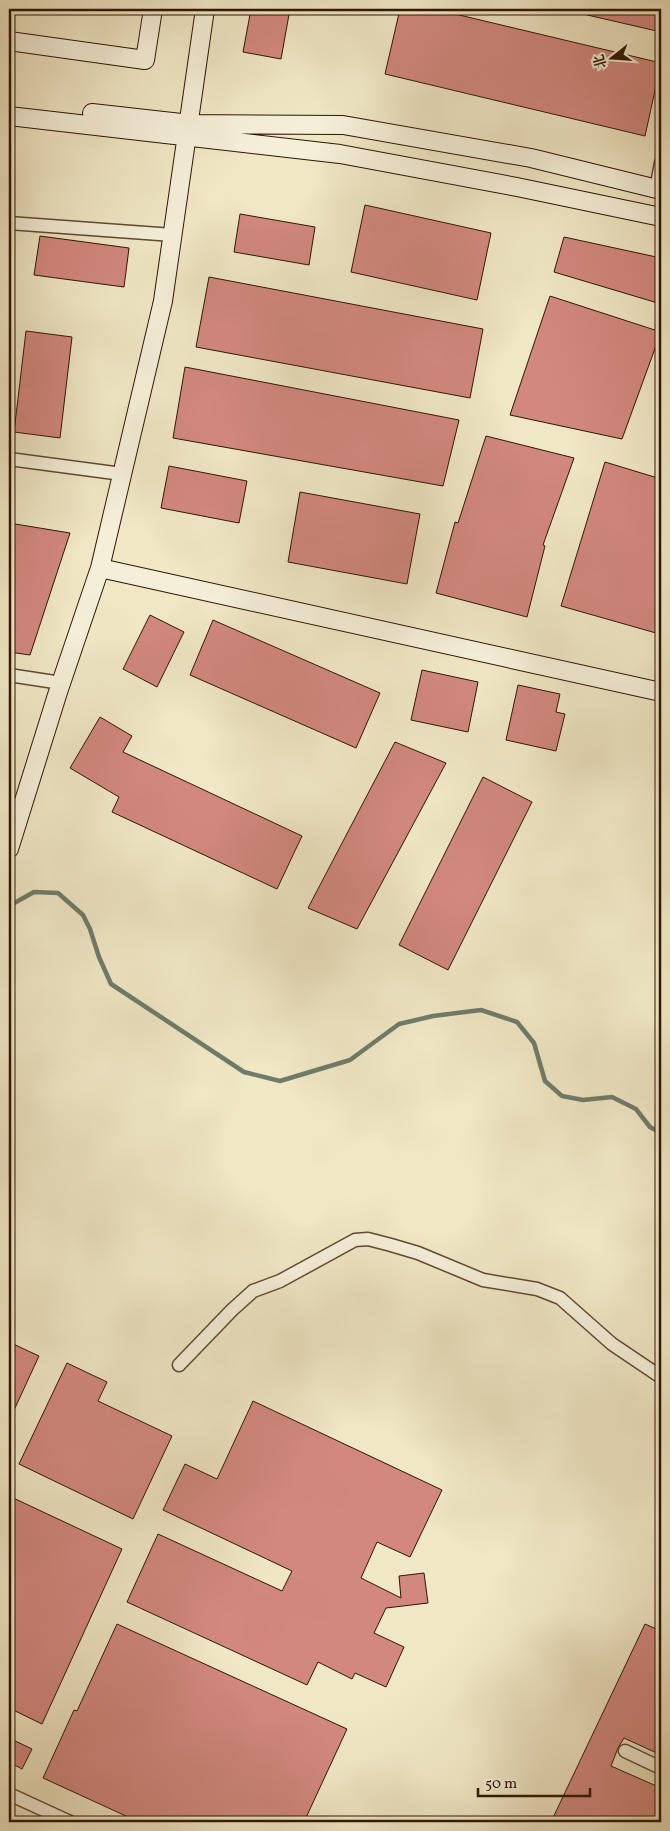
<svg xmlns="http://www.w3.org/2000/svg" width="670" height="1831" font-family="Vollkorn,'Noto Serif SC',serif">
<rect width="100%" height="100%" fill="#f0e7c5"/>
<filter id="stains"><feTurbulence type="fractalNoise" baseFrequency=".004" numOctaves="4"/><feColorMatrix values="0 0 0 0 .2 0 0 0 0 .09 0 0 0 0 .02 0 0 0 .5 -.17"/></filter>
<radialGradient id="worn" r=".72"><stop offset=".6" stop-color="#630" stop-opacity="0"/><stop offset="1" stop-color="#630" stop-opacity=".3"/></radialGradient>
<g fill="none" stroke-linecap="round" stroke-linejoin="round">
<path stroke="#6f7c6b" stroke-width="4.5" d="M9 906 34 892 58 893 83 915 90 929 99 957 111 984 244 1072 280 1081 350 1060 399 1024 433 1016 481 1010 517 1022 534 1043 545 1081 562 1096 583 1100 612 1097 636 1109 650 1127 661 1133"/>
</g>
<path fill="#d2887f" stroke="#2e1603" d="M251 9H290L281 59 243 52Z
M400 9H434L661 63 645 136 385 74Z
M584 9H661V32L583 14Z
M365 205 491 233 477 300 351 272Z
M240 214 315 227 309 265 234 252Z
M40 236 129 248 124 287 34 275Z
M564 237 661 258V304L554 272Z
M209 277 483 329 470 398 196 347Z
M550 296 661 332 622 439 510 415Z
M26 331 72 337 60 438 14 432Z
M185 367 459 420 443 486 173 438Z
M486 436 574 458 543 545 545 546 527 617 436 593 455 522 458 523Z
M605 462 661 479V615L656 633 561 606Z
M169 466 247 481 239 523 161 508Z
M300 492 420 514 407 584 288 562Z
M9 523 70 533 30 655 9 652Z
M150 615 184 632 157 687 123 669Z
M213 620 380 693 356 748 190 675Z
M422 670 478 682 468 732 411 720Z
M518 685 560 694 556 712 565 714 556 751 506 740Z
M100 717 132 736 123 752 302 836 277 889 112 812 119 797 70 768Z
M395 742 446 763 357 929 308 908Z
M483 777 532 802 448 970 399 945Z
M9 1342 39 1356 9 1421Z
M67 1363 107 1382 98 1401 172 1436 133 1519 19 1464Z
M253 1401 442 1490 410 1557 377 1542 361 1578 401 1598 399 1576 424 1573 428 1603 386 1608 374 1633 404 1647 386 1687 355 1673 352 1679 318 1662 307 1685 127 1602 158 1534 282 1591 292 1571 163 1510 185 1464 217 1479Z
M9 1496 122 1549 42 1724 9 1708Z
M117 1624 347 1729 304 1822H139L43 1778 74 1710 77 1711Z
M645 1624 661 1631V1755L624 1738 618 1748 611 1766 661 1788V1822H551Z
M9 1738 32 1749 22 1769 9 1762Z"/>
<g fill="none" stroke-linecap="round" stroke-linejoin="round">
<g stroke="#5e4a34" stroke-width="15">
<path id="street" d="M656 189 661 163
M9 223 173 235
M9 459 122 474
M9 675 61 683
M179 1365 232 1310 253 1291 280 1281 355 1240 368 1239 391 1245 418 1253 483 1280 537 1289 560 1298 612 1344 661 1377
M625 1751 661 1768
M9 1794 70 1822"/>
</g>
<g stroke="#2e1603" stroke-width="20">
<path id="secondary" d="M9 41 145 60 153 9
M92 113 190 124 343 125 531 158 661 190
M9 116 340 154 517 187 661 217
M100 568 661 692
M9 849 58 692 100 568 163 301 205 9"/>
</g>
<use href="#street" stroke="#f5efd9" stroke-width="12"/>
<use href="#secondary" stroke="#f5efd9" stroke-width="18"/>
</g>
<rect width="670" height="1831" fill="none" stroke="#f0e7c5" stroke-width="30"/>
<rect x="10" y="10" width="650" height="1811" fill="none" stroke="#2e1603" stroke-width="2.5"/>
<rect x="15" y="15" width="640" height="1801" fill="none" stroke="#2e1603"/>
<g transform="translate(612 58) rotate(253)" stroke="#f5efd9" stroke-width="4" paint-order="stroke">
<path d="M0-4L9 19L0 12L-9 19Z" fill="#2e1603"/>
<text y="-8" font-size="14" font-weight="bold" text-anchor="middle" fill="#2e1603">北</text>
</g>
<path d="M478 1788v8h112v-8" fill="none" stroke="#2e1603" stroke-width="2.5"/>
<text x="485" y="1788" font-size="15" fill="#2e1603" stroke="#f5efd9" stroke-width="4" paint-order="stroke">50 m</text>
<rect width="100%" height="100%" filter="url(#stains)"/>
<rect width="100%" height="100%" fill="url(#worn)"/>
</svg>
